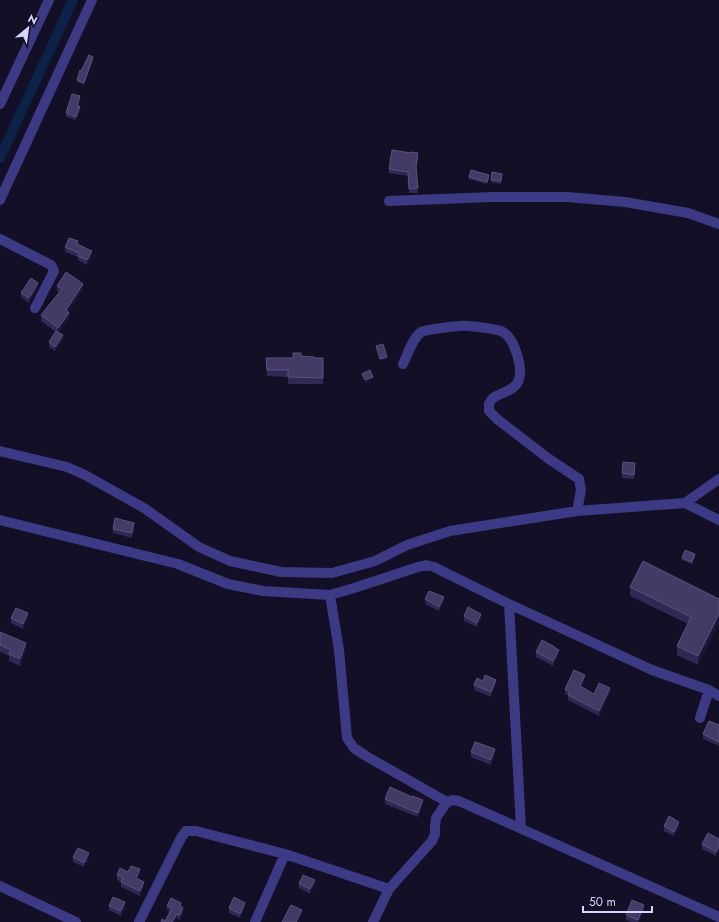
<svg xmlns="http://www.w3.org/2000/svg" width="719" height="922" font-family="Jost,sans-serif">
<rect width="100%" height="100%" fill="#130f26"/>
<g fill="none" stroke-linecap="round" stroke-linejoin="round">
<path stroke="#0c2248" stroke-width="10" d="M0 158 73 0"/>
<path stroke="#3d3a85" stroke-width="10" d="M0 104 49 0
M0 200 92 0
M389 201 493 197H567L625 202 688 213 719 224
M0 239 51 265 54 271 35 308
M403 364C408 354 412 339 421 332 424 330 455 326 460 326 467 325 498 329 503 332 515 339 524 370 518 382 513 392 500 392 492 399 491 400 490 402 489 404V411L497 419 549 459 579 479 581 490 577 511
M0 451 67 467 85 475 144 508 199 547 230 561 281 572 332 573 375 561 407 545 450 531 577 511 685 503 719 479
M685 503 719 520
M0 520 178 564 228 584 263 591 330 595 354 588 418 567 426 565 434 567 509 604 652 670 709 690 719 696
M330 595 339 650 347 738 354 748 366 756 447 802
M509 604 521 828
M700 718 709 690
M0 886 76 922
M139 922 181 838 186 831H196L285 854 389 889 432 841 435 834V827L436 818 447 802 453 800 459 801 719 917
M255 922 285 854
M373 922 389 889"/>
</g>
<path fill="#312854" d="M93 60 84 85 77 82V80L81 71Z
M80 100 78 106 80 110 76 120 66 117V113Z
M418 157 416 169 418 193H409L408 176 389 173V169Z
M502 176 501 184 491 182V180Z
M469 177H489L487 184 469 179Z
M78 244 92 256 87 265 78 260V257L65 252V247Z
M57 286 83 289 68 312 69 319 59 332 63 340 55 351 49 347V342L56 332 41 321V315L59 293 57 291Z
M38 287 29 303 21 297V293Z
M301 356 314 358H323V384H288V377L267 376 266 358H293Z
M635 468 634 479 622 478V473Z
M134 528 132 538 113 533V529Z
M695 556 692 564 682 560V558Z
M630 587 719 599 698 665 677 655V646L688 624 630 596Z
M425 599 444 602 439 611 425 604Z
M464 616 481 619 477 627 464 621Z
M11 618H28L23 629 11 623Z
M0 632 26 650 20 666 9 661V656L0 652Z
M555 648 559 655 553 666 536 657V652Z
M585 680 581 687 594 694 610 693 599 716 568 700V695L565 694V689Z
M483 681 496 684 491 697 474 690V685Z
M719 725V746L703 739V734Z
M471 752 495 754 491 765 471 757Z
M385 799 423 805 418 817 385 804Z
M664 826H679L674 836 664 831Z
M719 839V851L716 856 702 849V844Z
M73 857 89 858 84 867 73 862Z
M128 872 140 874 138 879 144 887 140 896 121 887V882L117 880V875Z
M299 884 315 885 310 894 299 888Z
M109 906 125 907 121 916 109 910Z
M167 906 181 907 183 913 180 920 177 918 175 922H161L165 921 170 912 167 910Z
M245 907 240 918 229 913V908Z
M644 910 639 922H632L626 920V915Z"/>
<path fill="#1d163a" d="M93 57V60L84 85V83Z
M80 96V100L77 109V106Z
M80 106V110L76 120V117Z
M92 251V256L87 265V260Z
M38 283V287L29 303V298Z
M83 284V289L66 316V310Z
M69 313V319L58 334V328Z
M63 335V340L55 351V347Z
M387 357V359L380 361V359Z
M373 377V379L365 383V380Z
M134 523V528L132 538V533Z
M444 597V602L439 611V607Z
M28 613V618L23 629V624Z
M481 614V619L477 627V623Z
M719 614V623L698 665V656Z
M26 643V650L20 666V659Z
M559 650V655L553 666V661Z
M585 675V680L580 691V686Z
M496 680V684L491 697V692Z
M610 688V693L599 716V711Z
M495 749V754L491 765V760Z
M423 800V805L418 817V813Z
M679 822V826L674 836V832Z
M719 846V851L716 856V852Z
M89 853V858L84 867V863Z
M140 869V874L136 883V878Z
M315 880V885L310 894V889Z
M144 882V887L140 896V891Z
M125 902V907L121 916V911Z
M245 903V907L240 918V914Z
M644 905V910L639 922H638V920Z
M183 908V913L180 920V915Z
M302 910V914L298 922H296Z
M177 914V918L175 922H172Z"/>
<path fill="#433a66" stroke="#5a527e" d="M89 55 93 57 84 83 77 80 80 70 81 71Z
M72 94 80 96 77 106H80L76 117 66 113Z
M392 150 411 153V152L418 153 416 166 418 188 409 189 408 172 389 169Z
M471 170 489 175 487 182 469 177Z
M492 172 502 174 501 181 491 180Z
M69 238 78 241 77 244 92 251 87 260 78 256 79 253 65 247Z
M66 272 83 284 66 310 69 313 58 328 41 315 62 289 57 286Z
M31 278 38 283 29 298 21 293Z
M56 331 63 335 55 347 49 342Z
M383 344 387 357 380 359 376 346Z
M293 353H301V356L314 357V358H323V378L288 377V370H267L266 358H293Z
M370 370 373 377 365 380 362 374Z
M623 462 635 463 634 475 622 473Z
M115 518 134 523 132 533 113 529Z
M685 550 695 554 692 562 682 558Z
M643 561 719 599V614L698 656 677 646 691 617 630 587Z
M429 591 444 597 439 607 425 599Z
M468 607 481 614 477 623 464 616Z
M16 608 28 613 23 624 11 618Z
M0 632 26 643 20 659 9 654 11 650 0 645Z
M542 640 555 647V648L559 650 553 661 536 652Z
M574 670 585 675 580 686 594 694 599 683 610 688 599 711 568 695 570 692 565 689Z
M485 675 496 680 491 692 474 685 477 678 483 681Z
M709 721 719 725V742L703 734Z
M475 742 495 749 491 760 471 752Z
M390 787 412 797V796L423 800 418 813 385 799Z
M669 816 679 822 674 832 664 826Z
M708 833 719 839V846L716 852 702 844Z
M78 848 89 853 84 863 73 857Z
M131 866 140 869 136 878 144 882 140 891 121 882 123 878 117 875 120 868 128 872Z
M303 875 315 880 310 889 299 884Z
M113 897 125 902 121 911 109 906Z
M234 897 245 903 240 914 229 908Z
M171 898 181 903 180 906 183 908 180 915 177 914 172 922H161L162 919 165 921 172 908 167 906Z
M632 900 644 905 638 920 626 915Z
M291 905 302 910 296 922H282Z"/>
<g transform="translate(28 28) rotate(29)" stroke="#130f26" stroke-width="3" paint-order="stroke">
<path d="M0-3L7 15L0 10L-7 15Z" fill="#d9d4ff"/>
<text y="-6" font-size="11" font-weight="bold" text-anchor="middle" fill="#d9d4ff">N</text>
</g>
<path d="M583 906v6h69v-6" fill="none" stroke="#d9d4ff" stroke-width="2"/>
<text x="589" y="906" font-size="12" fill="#d9d4ff" stroke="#130f26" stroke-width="3" paint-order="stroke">50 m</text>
</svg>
